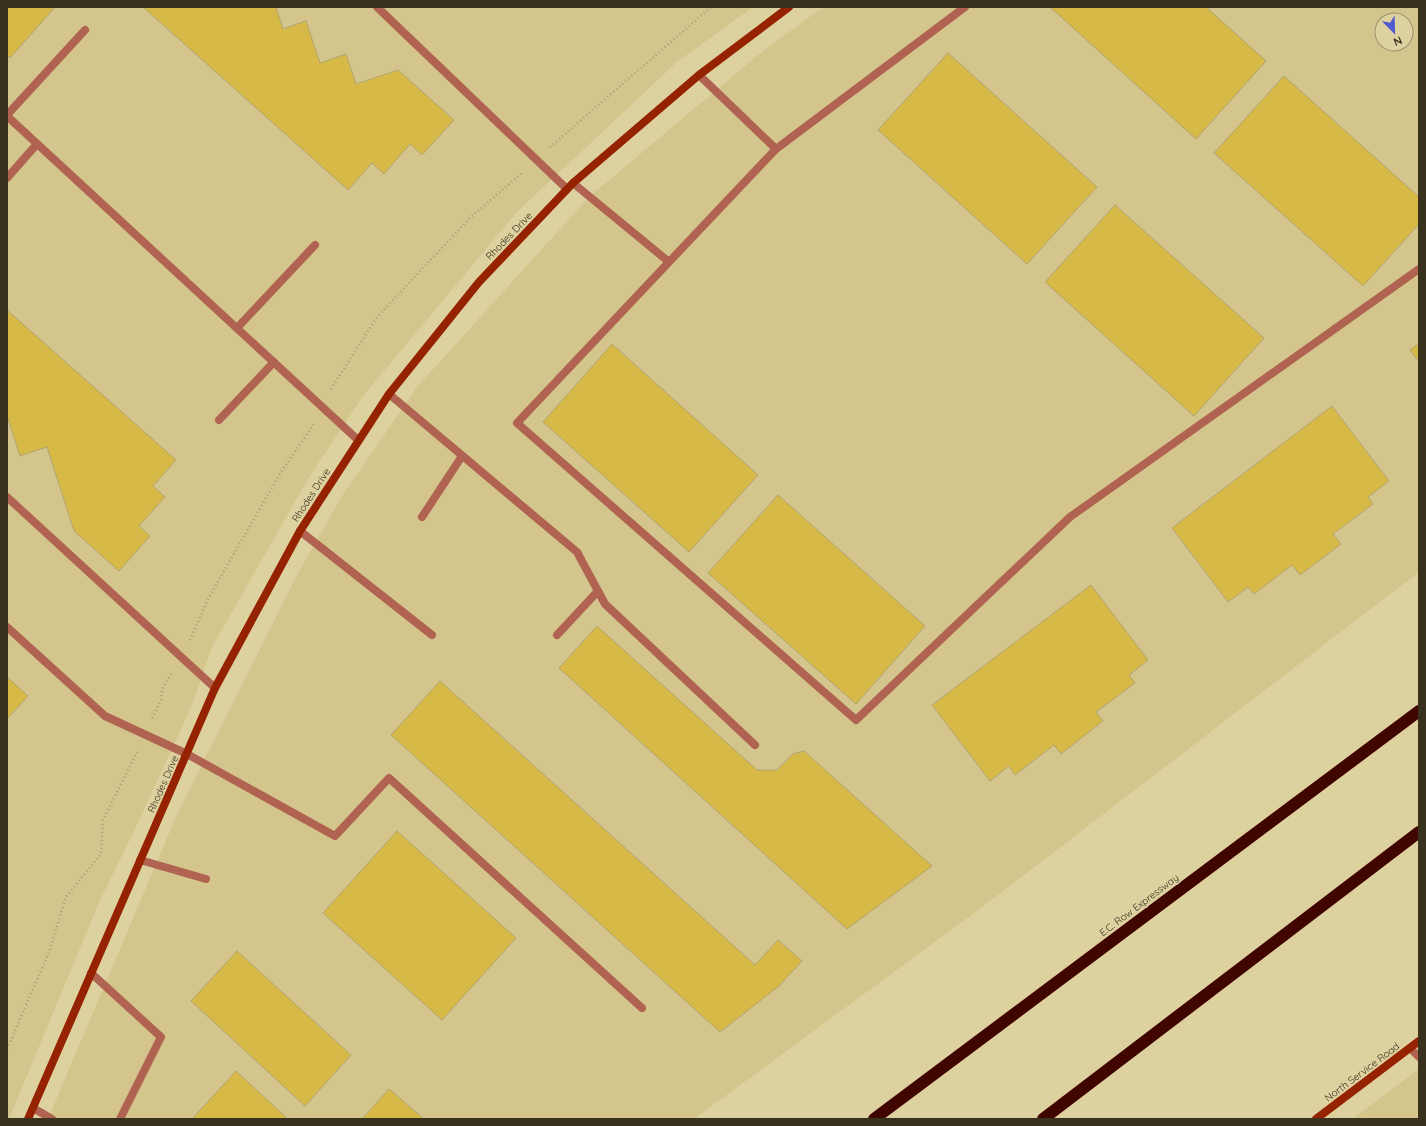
<svg xmlns="http://www.w3.org/2000/svg" width="1426" height="1126" font-family="Quicksand,sans-serif">
<rect width="100%" height="100%" fill="#ded1a0"/>
<path fill="#d4c58c" fill-rule="evenodd" d="M7 7H753L677 62 517 212 363 396 308 479 212 647 192 705 136 827 100 900 9 1119H7Z
M823 7H1419V572L985 905 694 1119H48L178 812 297 575 342 496 417 387 589 197 758 55ZM1382 20H1406V44H1382Z
M1419 1069V1119H1353Z"/>
<path fill="#d6b947" stroke="#b1a474" d="M7 7H55L10 58 7 55Z
M143 7H276L283 29 306 21 320 63 346 54 356 84 398 70 454 120 422 155 410 144 384 174 372 163 348 190Z
M1050 7H1206L1266 61 1196 139Z
M948 53 1097 187 1027 264 878 130Z
M1284 76 1419 197V224L1363 286 1214 153Z
M1115 205 1264 338 1194 416 1045 282Z
M7 310 176 460 153 486 165 497 139 526 150 536 119 571 74 531 47 447 20 456 7 416Z
M1419 343V362L1410 350Z
M612 344 758 475 689 552 543 422Z
M1332 406 1389 481 1368 497 1373 504 1333 534 1341 544 1300 575 1292 565 1254 594 1248 587 1228 602 1172 528Z
M778 495 925 626 856 704 708 573Z
M1091 585 1148 660 1129 675 1135 683 1096 712 1103 721 1061 754 1054 745 1015 775 1009 766 990 781 932 705Z
M597 626 757 770H777L793 754 804 751 932 866 847 929 559 668Z
M7 677 28 696 7 719Z
M440 681 755 965 778 940 802 961 779 986 720 1032 391 735Z
M397 831 516 938 442 1020 323 913Z
M237 951 351 1055 305 1106 191 1001Z
M236 1071 288 1119H192Z
M389 1089 424 1119H362Z"/>
<g fill="none" stroke-linecap="round" stroke-linejoin="round">
<path stroke="#a89d76" stroke-width="2.5" stroke-dasharray="1 3" stroke-linecap="butt" d="M550 147 711 7
M331 389 377 317 471 217 523 172
M190 640 208 599 281 472 314 424
M152 718 161 700 162 689 171 674
M7 1049 49 952 66 897 101 854 103 820 137 752"/>
<path stroke="#af6350" stroke-width="8" d="M377 7 567 189
M699 75 776 149
M7 115 85 30
M7 116 358 440
M7 178 37 144
M573 183 669 262 776 149 965 7
M669 262 517 423 856 720 1070 517 1419 269
M237 328 315 245
M389 394 577 552 605 604 755 745
M219 420 274 362
M7 497 215 688
M422 517 462 456
M300 531 432 635
M7 627 105 716 187 754 335 836 389 778 642 1008
M557 635 598 591
M140 860 206 879
M91 973 161 1037 120 1119
M1410 1048 1419 1057
M33 1108 52 1119"/>
<path stroke="#952200" stroke-width="8" d="M28 1119 215 688 300 531 389 394 479 282 573 183 699 75 789 7
M1316 1119 1419 1041"/>
<path stroke="#410500" stroke-width="12" d="M874 1119 1419 711
M1043 1119 1419 832"/>
</g>
<g text-anchor="middle" dominant-baseline="central" stroke-width="3" stroke-linejoin="round" paint-order="stroke">
<g font-size="10" fill="#37311e" stroke="#ded1a0">
<text transform="translate(509 236) rotate(-46)">Rhodes Drive</text>
<text transform="translate(311 495) rotate(-57)">Rhodes Drive</text>
<text transform="translate(163 784) rotate(-66)">Rhodes Drive</text>
<text transform="translate(1139 905) rotate(-37)">E.C. Row Expressway</text>
<text transform="translate(1362 1072) rotate(-37)">North Service Road</text>
</g>
</g>
<rect width="1426" height="1126" fill="none" stroke="#37311e" stroke-width="16"/>
<g transform="translate(1394 32) rotate(157)"><circle r="19" fill="#ded1a0" stroke="#9b916c"/>
<path d="M0-3L7 15L0 10L-7 15Z" fill="#515bd1"/>
<text y="-6" font-size="11" font-weight="bold" text-anchor="middle" fill="#37311e">N</text>
</g>
</svg>
